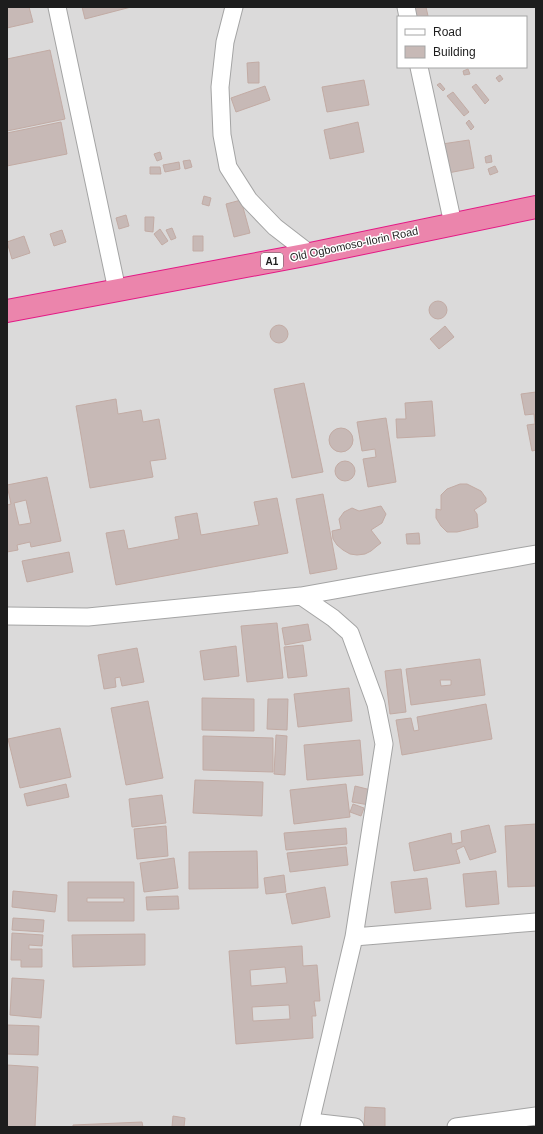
<svg xmlns="http://www.w3.org/2000/svg" width="543" height="1134" font-family="Helvetica,sans-serif">
<rect width="100%" height="100%" fill="#efe9e3"/>
<path fill="#dbdada" fill-rule="evenodd" d="M7 7H536V1127H7ZM398 17H526V67H398Z"/>
<path fill="#c7b9b6" stroke="#c2aba4" fill-rule="evenodd" d="M7 7H29L33 22 7 28Z
M82 7H131L85 19Z
M409 7H426L428 16 412 17Z
M50 50 65 119 7 131V59Z
M259 62V83H248L247 63Z
M468 69 470 74 464 75 463 71Z
M500 75 503 79 499 82 496 78Z
M364 80 369 105 327 112 322 87Z
M440 83 445 89 443 91 437 85Z
M476 84 489 100 485 104 472 87Z
M265 86 270 100 236 112 231 98Z
M453 92 469 112 464 116 447 96Z
M469 120 474 127 471 130 466 123Z
M61 122 67 154 7 166V133Z
M358 122 364 152 330 159 324 130Z
M469 140 474 168 448 173 442 144Z
M160 152 162 159 157 161 154 154Z
M491 155 492 162 486 163 485 157Z
M190 160 192 167 185 169 183 161Z
M179 162 180 169 165 172 163 165Z
M495 166 498 172 490 175 488 169Z
M150 167H160L161 174H150Z
M204 196 211 198 209 206 202 204Z
M241 200 250 233 234 237 226 204Z
M126 215 129 226 119 229 116 218Z
M145 217H154L153 232 145 231Z
M172 228 176 238 171 240 166 230Z
M160 229 168 241 162 245 154 234Z
M62 230 66 242 54 246 50 234Z
M24 236 30 253 12 259 7 242Z
M193 236H203V251H193Z
M429 310a9 9 0 1 1 18 0a9 9 0 1 1-18 0Z
M270 334a9 9 0 1 1 18 0a9 9 0 1 1-18 0Z
M445 326 454 337 439 349 430 339Z
M304 383 323 472 292 478 274 389Z
M536 392V450L532 451 527 425 535 424 534 414 525 415 521 394Z
M116 399 118 414 141 410 143 422 159 419 166 459 150 461 153 477 90 488 76 406Z
M432 401 435 436 397 438 396 419H406L405 403Z
M386 418 396 482 368 487 363 459 376 457 375 449 362 451 357 422Z
M329 440a12 12 0 1 1 24 0a12 12 0 1 1-24 0Z
M335 471a10 10 0 1 1 20 0a10 10 0 1 1-20 0Z
M47 477 61 541 31 547 30 542 17 545 18 550 7 552V505L11 504 7 485ZM26 500 31 523 19 525 14 503Z
M460 484H467L481 491 486 498V502L474 510 477 514 478 527 457 532H447L441 526 436 518V509L441 510V495L447 489Z
M323 494 337 569 310 574 296 499Z
M277 498 288 553 116 585 106 533 124 530 128 549 179 539 175 517 197 513 201 535 259 525 254 502Z
M381 506 386 514 382 523 371 530 381 543 377 546 371 551 365 554 357 555 350 554 343 550 337 545 333 539 332 531 341 529 339 519 344 512 352 508 359 511Z
M419 533 420 544H407L406 534Z
M69 552 73 572 27 582 22 561Z
M277 623 283 678 247 682 241 626Z
M308 624 311 640 285 645 282 628Z
M303 645 307 676 288 678 284 647Z
M236 646 239 676 204 680 200 651Z
M137 648 144 682 122 686 120 677 115 678 116 687 104 689 98 655Z
M480 659 485 695 411 705 406 669ZM440 680H451V685L441 686Z
M401 669 406 712 390 714 385 671Z
M349 688 352 721 298 727 294 694Z
M202 698 254 699V731L202 730Z
M268 699H288L287 730 267 729Z
M148 701 163 778 126 785 111 708Z
M486 704 492 739 402 755 396 720 411 718 414 731 419 730 417 717Z
M60 728 71 777 20 788 8 739Z
M276 735 287 736 285 775 274 774Z
M203 736 273 738V772L203 770Z
M360 740 363 775 307 780 304 745Z
M195 780 263 782 262 816 193 813Z
M66 784 69 797 27 806 24 794Z
M346 784 350 817 294 824 290 790Z
M355 786 371 790 369 805 352 802Z
M162 795 166 823 132 827 129 799Z
M353 804 364 808 361 816 350 812Z
M536 824V886L508 887 505 826Z
M489 825 496 852 470 860 464 846 456 850 460 863 414 871 409 843 451 833 452 844 462 842 461 831Z
M166 826 168 856 137 859 134 829Z
M346 828 347 844 286 850 284 833Z
M346 847 348 865 290 872 287 853Z
M257 851 258 888 189 889V852Z
M174 858 178 888 144 892 140 863Z
M496 871 499 904 466 907 463 874Z
M284 875 286 892 266 894 264 878Z
M427 878 431 909 395 913 391 882Z
M68 882H134V921H68ZM87 898H124V902H87Z
M325 887 330 917 292 924 286 894Z
M13 891 57 895 55 912 12 907Z
M178 896 179 909 147 910 146 897Z
M13 918 44 920 43 932 12 930Z
M12 933 43 935 42 946 29 945V949H42V967H21V960H11Z
M145 934V965L73 967 72 935Z
M302 946 303 966 317 965 320 1001H314L316 1016H312L313 1038 236 1044 229 951ZM285 967 287 983 251 986 250 970ZM289 1005 290 1019 253 1021 252 1007Z
M12 978 44 980 41 1018 10 1015Z
M7 1025 39 1026 38 1055 7 1054Z
M7 1065 38 1067 35 1127H7Z
M365 1107 385 1108V1127L364 1126Z
M173 1116 185 1118 184 1127H172Z
M142 1122 143 1127H73V1125Z"/>
<g fill="none" stroke-linecap="round" stroke-linejoin="round">
<g stroke="#a4a4a4" stroke-width="19">
<path id="street" d="M57 7 117 290
M234 7 225 42 220 87 222 135 228 167 249 200 275 227 310 254
M406 7 408 17
M419 67 453 224
M301 596 333 618 350 633 376 704 384 744 354 937 309 1127
M7 616 88 617 301 596 536 554
M354 937 536 922
M311 1122 355 1127
M456 1127 536 1116"/>
</g>
<g stroke="#e31a85" stroke-width="24">
<path id="highway" d="M7 311 310 254 536 207"/>
</g>
<use href="#street" stroke="#fff" stroke-width="17"/>
<use href="#highway" stroke="#eb85ac" stroke-width="22"/>
</g>
<g text-anchor="middle" dominant-baseline="central" stroke-width="3" stroke-linejoin="round" paint-order="stroke">
<rect fill="#fff" stroke="#616161" stroke-width="1" x="261" y="253" width="22" height="16" rx="3"/>
<g font-size="10" font-weight="bold" fill="#1d1d1d">
<text x="272" y="261">A1</text>
</g>
<g font-size="11" fill="#1d1d1d" stroke="#fff">
<text transform="translate(354 244) rotate(-12)">Old Ogbomoso-Ilorin Road</text>
</g>
</g>
<rect width="543" height="1134" fill="none" stroke="#1d1d1d" stroke-width="16"/>
<rect x="397" y="16" width="130" height="52" fill="#ffffff" stroke="#a5a5a5"/>
<rect x="405" y="29" width="20" height="6" fill="#ffffff" stroke="#a5a5a5"/>
<text x="433" y="36" font-size="12" fill="#1d1d1d">Road</text>
<rect x="405" y="46" width="20" height="12" fill="#c7b9b6" stroke="#a5a5a5"/>
<text x="433" y="56" font-size="12" fill="#1d1d1d">Building</text>
</svg>
